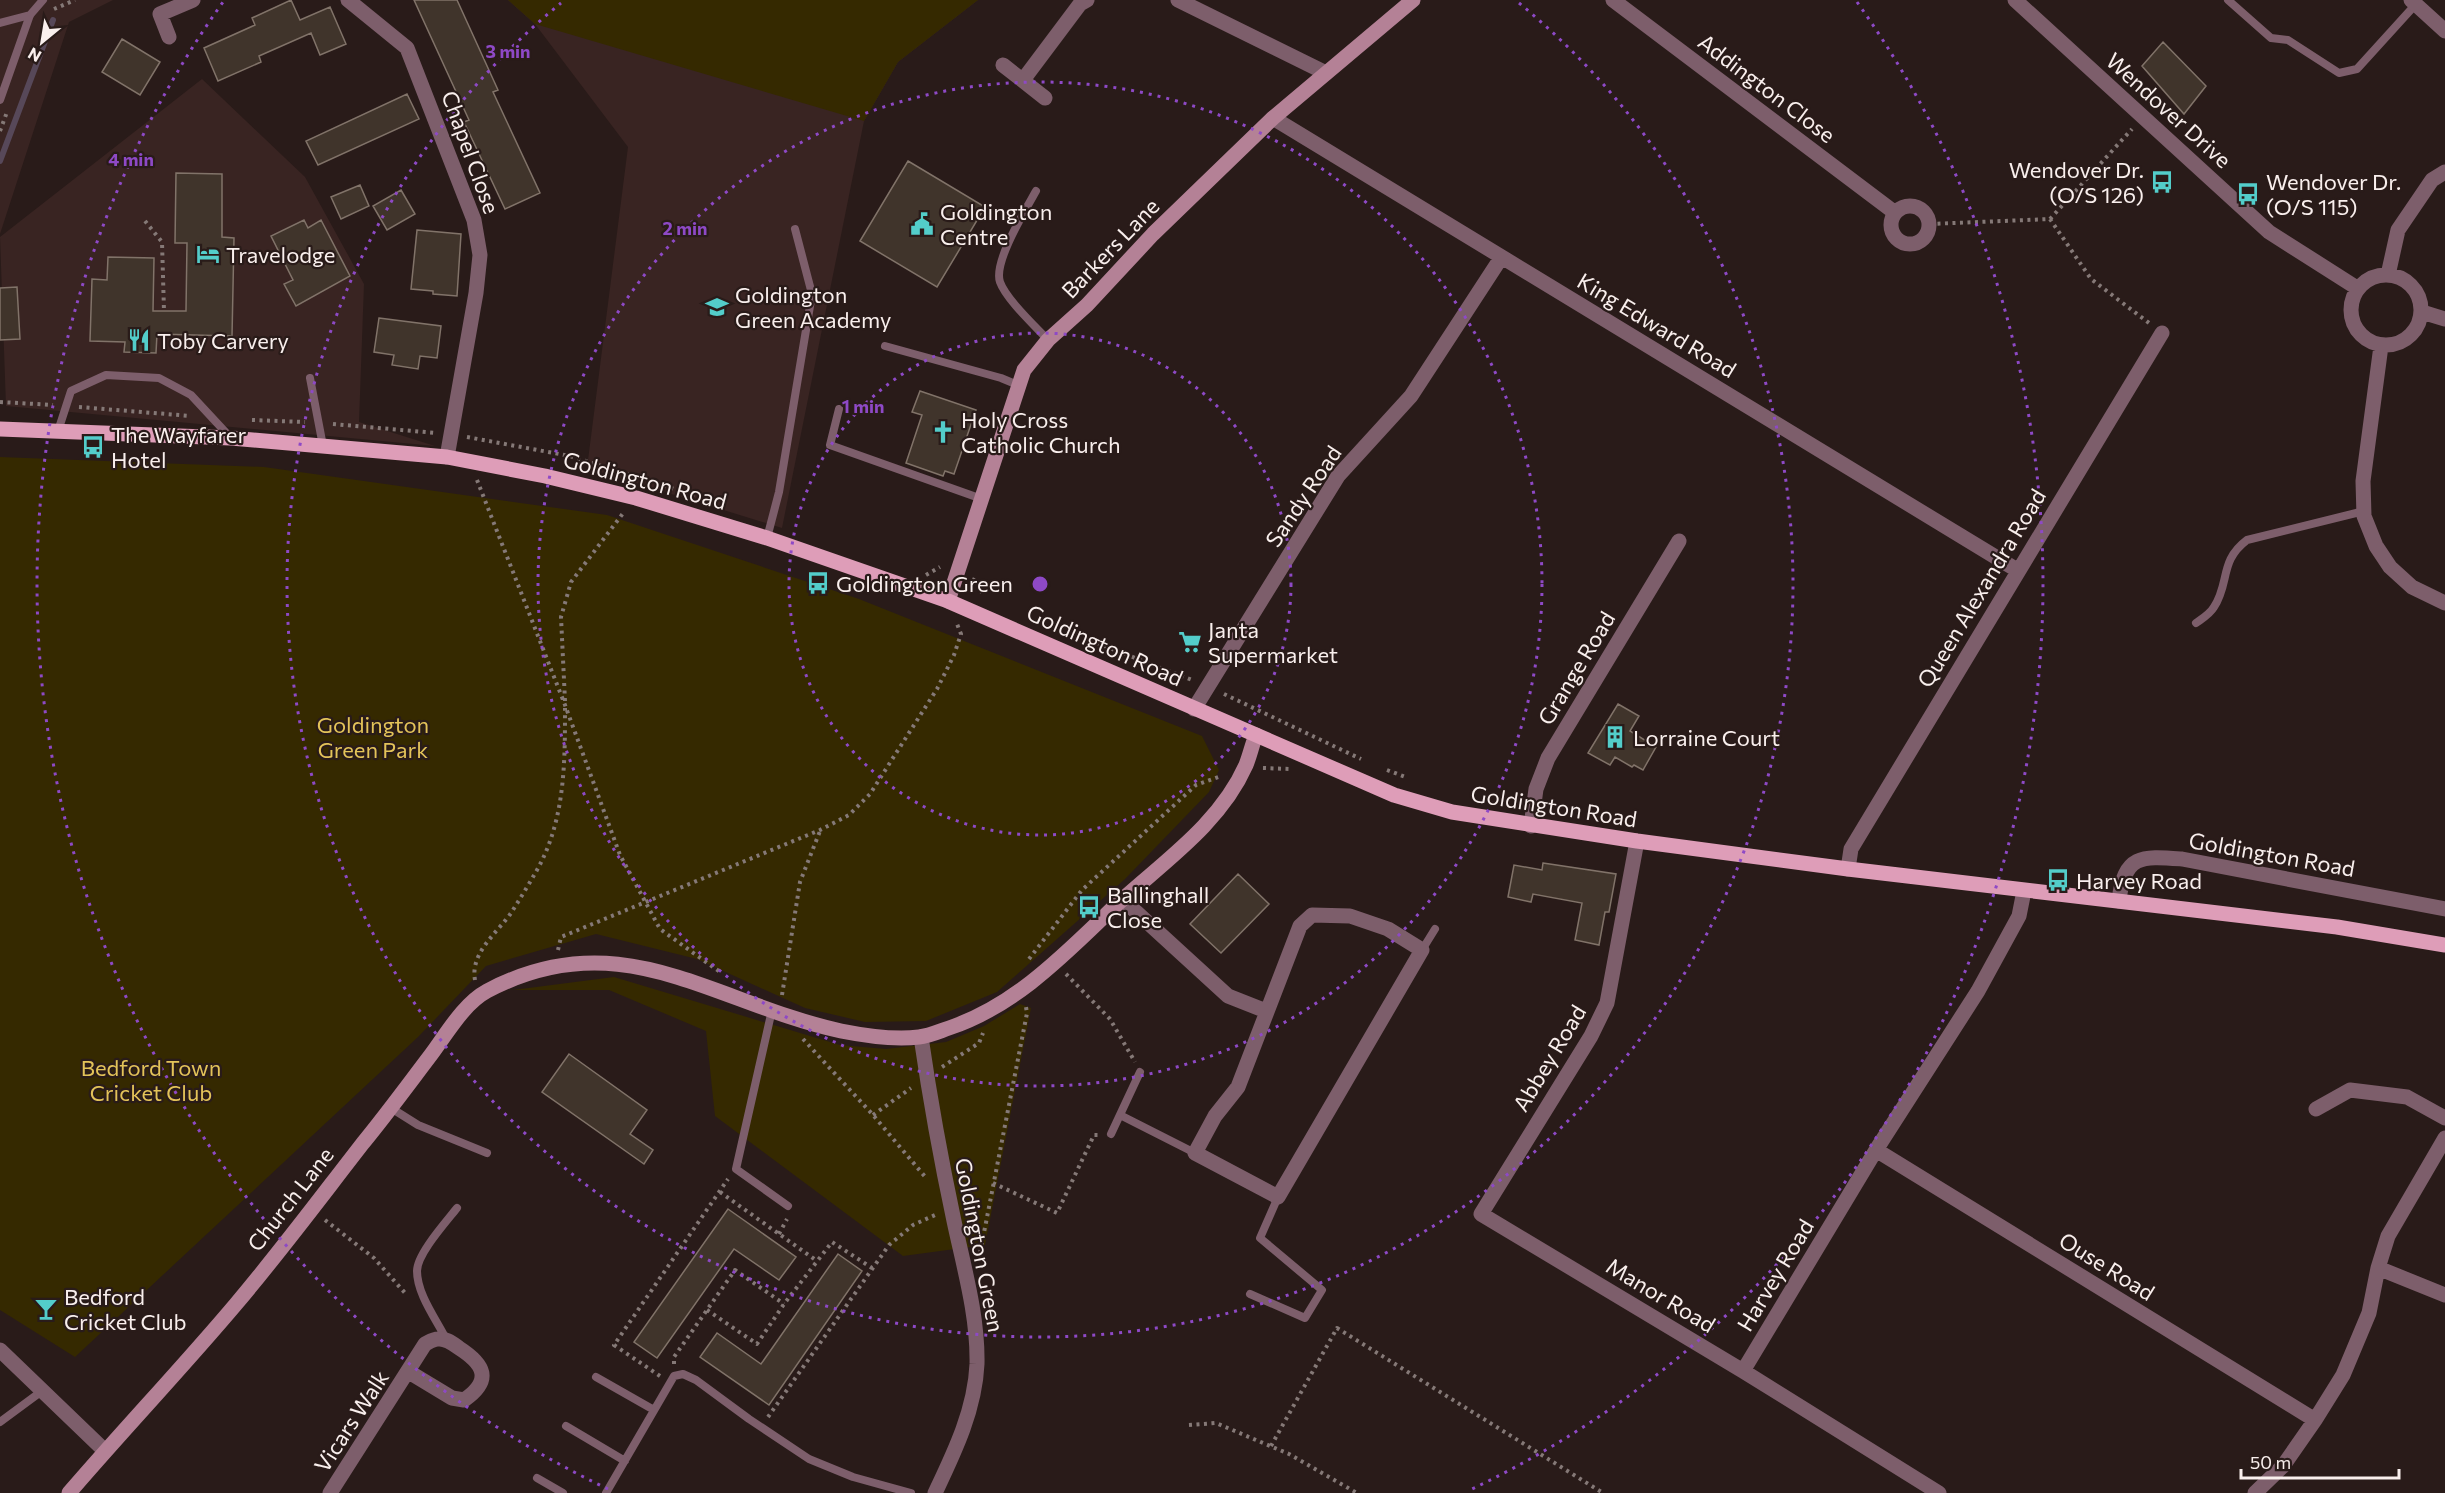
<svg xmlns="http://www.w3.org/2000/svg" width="2445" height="1493" font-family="Commissioner,sans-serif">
<rect width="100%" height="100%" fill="#291b19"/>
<path fill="#392422" d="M0 0H113L69 22 0 234Z
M508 0H978L898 62 864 121 782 528 587 468 628 147 535 24Z
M202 79 305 177 364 284 359 422 435 446 6 406 0 237Z"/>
<path fill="#352900" d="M508 0H978L898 62 864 121 535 24Z
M0 457 264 467 607 515 859 599 1202 736 1219 770 1209 792 1125 879 997 992 926 1021 865 1022 805 1008 697 959 596 934 486 966 418 1037 75 1357 0 1310Z
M614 977 840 1045 886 1049 946 1042 984 1026 1020 1004 1031 1008 985 1245 903 1256 715 1116 706 1031 609 990H513Z"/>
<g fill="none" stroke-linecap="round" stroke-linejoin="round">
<path stroke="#574859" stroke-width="6" d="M0 161 53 20"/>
</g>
<path fill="#40342b" stroke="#817369" stroke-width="1.5" d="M291 0 300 20 330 7 346 44 320 55 311 33 259 56 261 62 218 81 204 48 255 25 252 18Z
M414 0H457L498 90 493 92 540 193 505 209 464 122 469 120Z
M122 39 160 62 140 95 102 72Z
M2163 42 2206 86 2184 114 2142 66Z
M407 94 419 119 318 165 306 141Z
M908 161 985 207 937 287 860 241Z
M176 173 222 174V237L234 238 232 336 157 334 156 353 124 352 125 342 90 341 92 279 107 280 108 257 154 258 153 311H186L187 243H175Z
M360 185 369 206 341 219 331 197Z
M401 190 415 214 387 230 373 206Z
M304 220 308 228 321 220 350 276 296 306 284 284 293 280 271 236Z
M417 230 461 234 457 296 433 294V291L411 289Z
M17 287 20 339 0 340V288Z
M379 318 441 326 437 358 420 356 418 369 392 365 394 355 374 352Z
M920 391 976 410 954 474 945 471 943 476 906 463 922 415 912 412Z
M1618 704 1639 716 1630 731 1656 747 1643 770 1634 765 1632 767 1615 757 1610 765 1588 753Z
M1543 863 1616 874 1609 912H1605L1599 945 1575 940 1582 903 1533 894 1531 902 1508 897 1514 865 1542 870Z
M1238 874 1269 904 1221 953 1190 924Z
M569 1054 647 1110 630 1134 653 1150 644 1164 542 1092Z
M728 1209 796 1257 779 1280 734 1249 657 1358 634 1342Z
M838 1254 862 1271 769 1405 700 1357 717 1333 761 1364Z"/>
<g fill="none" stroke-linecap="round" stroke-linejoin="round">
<path stroke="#857977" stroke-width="4" stroke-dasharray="3 4.5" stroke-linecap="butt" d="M54 9 75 0
M0 131 7 112
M2050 219 2132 129
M145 221 162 242 164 311
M1930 224 2050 219 2091 279 2149 323
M0 402 53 405
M79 407 191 416
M252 420 305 422
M333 424 436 433
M467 437 570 456 709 500
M477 480 565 705 620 855 660 929 720 972
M926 575 940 567
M972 579 976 581 984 597
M1076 635 1192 680
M1224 694 1361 759
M565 701 561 617 571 582 624 512
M1263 768 1289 769
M1387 770 1408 778
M558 950 561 937 820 830 849 815 870 794 937 689 954 655 961 634 957 624
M1029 959 1082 890 1196 785 1221 776
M1066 974 1110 1019 1135 1062
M475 980C470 953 497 933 511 913 520 899 529 884 537 870 565 820 565 764 565 708
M782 995 800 882 820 831
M803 1039 873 1115 927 1179
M942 1067 979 1043 983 1033
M873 1115 911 1088
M993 1183 1057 1213 1094 1135H1098
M720 1192 817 1261
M325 1220 374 1258 405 1293
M779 1234 787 1219
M980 1253 1027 1013 1026 1007
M707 1310 757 1344 784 1304 832 1242 872 1268
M674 1364V1357L735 1270 784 1304
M660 1376 614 1345 728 1179
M768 1417 889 1245 913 1225 935 1215
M1189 1425 1216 1423 1289 1454 1357 1493
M1271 1446 1337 1328 1603 1493"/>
<path stroke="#7d5e6b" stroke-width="8" d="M2228 0 2271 38 2288 40 2339 73 2357 69 2416 4
M0 23 30 15
M0 100 30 15 43 0
M1036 191C1026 209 993 262 1000 282 1006 299 1035 326 1048 340
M885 346 1001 378 1018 385
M310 378 323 446
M839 409 830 445 982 499
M58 431 71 391 106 375 159 378 191 395 230 437
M767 538 779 492 812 294 795 229
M2196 623C2203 618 2210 614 2214 607 2230 583 2219 561 2247 540L2364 511
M1422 950 1435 929
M772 1010 736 1169 788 1206
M391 1108 418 1125 487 1153
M1120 1115 1195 1153
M1111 1134 1140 1072
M1250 1294 1305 1318 1322 1290 1260 1238 1278 1197
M446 1339C436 1319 417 1294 417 1271 417 1254 446 1222 457 1208
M596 1377 654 1410
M0 1422 42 1391
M566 1426 625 1461
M537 1478 563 1493
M606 1493 674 1376 683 1374 696 1380 749 1419 809 1459 853 1477 911 1493"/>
<path stroke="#7d5e6b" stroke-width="15" d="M348 0 407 48 474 220 480 255 476 293 447 457
M1178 0 1326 73
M1613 0 1894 212
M2015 0 2269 232 2357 288
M2411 0 2445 31
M169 37 160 14 193 0
M1003 65 1045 98
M1023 80 1080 4 1087 0
M1273 118 2017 570
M1891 225a19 19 0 1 1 38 0a19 19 0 1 1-38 0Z
M2351 310a35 35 0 1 1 70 0a35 35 0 1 1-70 0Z
M2388 275 2398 230 2432 180 2445 172
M2422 312 2445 319
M2381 346 2363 481 2364 516 2376 546 2390 567 2412 587 2445 603
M1194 709 1338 476 1411 396 1501 258
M1531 826 1536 789 1548 758 1679 541
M1637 841 1607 1003 1591 1036 1481 1214 1743 1371 1939 1493
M1848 869 1851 849 2162 333
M1122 899 1228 996 1266 1011
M2119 901C2124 854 2142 856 2182 859L2445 909
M1312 915 1350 916 1388 929 1422 950 1278 1197 1195 1153 1215 1116 1238 1087 1300 926Z
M921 1037C930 1099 941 1160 954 1221 964 1268 978 1316 977 1364 975 1410 954 1453 935 1493
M2316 1109 2350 1090 2407 1097 2445 1118
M1876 1150 2315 1420
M2378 1268 2445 1295
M0 1350 105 1451
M1743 1371 1876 1150 1978 991 2019 916 2024 891
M330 1493 425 1344C429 1342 433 1339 438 1339 446 1338 452 1343 459 1348 484 1364 493 1380 464 1400L452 1398 409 1372
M2255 1493 2283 1466 2315 1420 2343 1375 2369 1313 2378 1268 2388 1236 2445 1138"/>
<path stroke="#b48196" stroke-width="15" d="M948 601 1024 370 1048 340 1087 305 1153 234 1273 118 1413 0
M69 1493C124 1429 182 1368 236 1304 280 1252 321 1197 363 1143 386 1115 408 1085 430 1056 446 1035 463 1004 487 991 621 920 713 1003 841 1031 866 1036 894 1040 919 1037 929 1036 940 1031 949 1028 1015 1006 1064 955 1113 908 1160 864 1219 826 1246 765 1250 755 1252 745 1256 735"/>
<path stroke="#de9db8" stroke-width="15" d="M0 429 231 438 447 457 545 476 636 498 767 538 948 601 1394 795 1452 812 1637 841 1848 869 2337 927 2445 945"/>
</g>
<g fill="none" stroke="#8e49c6" stroke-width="3" stroke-dasharray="3 6">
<circle cx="1040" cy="584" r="251"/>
<circle cx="1040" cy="584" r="502"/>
<path d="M1519 3A753 753 0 1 1 561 3"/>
<path d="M608 1489A1003 1003 0 0 1 223 2M1857 2A1003 1003 0 0 1 1472 1489"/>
</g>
<defs>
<g id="bus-bare" transform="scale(1.8)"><path d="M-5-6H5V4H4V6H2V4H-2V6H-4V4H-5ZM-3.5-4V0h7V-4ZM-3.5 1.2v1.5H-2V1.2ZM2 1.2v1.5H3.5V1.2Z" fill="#53cdca" stroke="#291b19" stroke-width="2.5" paint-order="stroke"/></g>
<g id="civic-bare" transform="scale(1.8)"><path d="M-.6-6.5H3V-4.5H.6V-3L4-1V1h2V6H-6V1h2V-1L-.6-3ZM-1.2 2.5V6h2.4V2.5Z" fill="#53cdca" stroke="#291b19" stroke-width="2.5" paint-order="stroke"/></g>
<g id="hotel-bare" transform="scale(1.8)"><path d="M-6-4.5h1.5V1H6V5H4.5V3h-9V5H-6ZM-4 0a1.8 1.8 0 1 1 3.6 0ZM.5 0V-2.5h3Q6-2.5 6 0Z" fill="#53cdca" stroke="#291b19" stroke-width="2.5" paint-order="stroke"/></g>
<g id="school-bare" transform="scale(1.8)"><path d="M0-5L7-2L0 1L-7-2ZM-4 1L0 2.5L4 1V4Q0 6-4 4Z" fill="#53cdca" stroke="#291b19" stroke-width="2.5" paint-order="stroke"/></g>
<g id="restaurant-bare" transform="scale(1.8)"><path d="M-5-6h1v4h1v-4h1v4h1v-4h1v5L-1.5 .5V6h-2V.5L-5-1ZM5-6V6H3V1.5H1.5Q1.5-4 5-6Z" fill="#53cdca" stroke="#291b19" stroke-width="2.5" paint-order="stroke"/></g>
<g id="church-bare" transform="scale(1.8)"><path d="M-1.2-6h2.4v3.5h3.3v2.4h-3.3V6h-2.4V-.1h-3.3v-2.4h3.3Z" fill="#53cdca" stroke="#291b19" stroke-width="2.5" paint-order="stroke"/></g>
<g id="supermarket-bare" transform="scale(1.8)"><path d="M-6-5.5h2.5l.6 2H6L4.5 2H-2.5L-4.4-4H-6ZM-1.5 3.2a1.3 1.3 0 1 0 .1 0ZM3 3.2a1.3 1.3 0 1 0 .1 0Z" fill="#53cdca" stroke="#291b19" stroke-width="2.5" paint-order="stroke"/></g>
<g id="building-bare" transform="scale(1.8)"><path d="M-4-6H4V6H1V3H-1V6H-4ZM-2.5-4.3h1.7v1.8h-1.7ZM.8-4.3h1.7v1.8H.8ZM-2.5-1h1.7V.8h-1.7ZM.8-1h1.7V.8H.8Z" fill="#53cdca" stroke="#291b19" stroke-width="2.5" paint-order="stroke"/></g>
<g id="bar-bare" transform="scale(1.8)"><path d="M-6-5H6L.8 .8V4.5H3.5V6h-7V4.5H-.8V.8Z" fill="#53cdca" stroke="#291b19" stroke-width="2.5" paint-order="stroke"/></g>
</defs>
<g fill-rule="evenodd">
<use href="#bus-bare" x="2162" y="182"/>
<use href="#bus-bare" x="2248" y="194"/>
<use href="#civic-bare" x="922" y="224"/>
<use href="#hotel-bare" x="208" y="254"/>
<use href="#school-bare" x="717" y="307"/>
<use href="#restaurant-bare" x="139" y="340"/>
<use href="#church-bare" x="943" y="432"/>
<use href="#bus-bare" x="93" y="447"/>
<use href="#bus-bare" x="818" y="583"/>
<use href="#supermarket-bare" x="1190" y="642"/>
<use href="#building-bare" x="1615" y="737"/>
<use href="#bus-bare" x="2058" y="880"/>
<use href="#bus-bare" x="1089" y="907"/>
<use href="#bar-bare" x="46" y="1309"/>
</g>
<g text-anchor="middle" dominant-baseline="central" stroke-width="4.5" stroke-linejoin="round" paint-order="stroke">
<g font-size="22" fill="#f9efed" stroke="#291b19">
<text transform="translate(1767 88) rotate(37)">Addington Close</text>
<text transform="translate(2169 110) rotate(42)">Wendover Drive</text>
<text transform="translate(471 152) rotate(70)">Chapel Close</text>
<text transform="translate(1110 248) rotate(-46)">Barkers Lane</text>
<text transform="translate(1657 325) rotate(31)">King Edward Road</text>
<text transform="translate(645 480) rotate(15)">Goldington Road</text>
<text transform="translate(1303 496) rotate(-56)">Sandy Road</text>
<text transform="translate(1981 588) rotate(-59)">Queen Alexandra Road</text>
<text transform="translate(1105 645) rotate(24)">Goldington Road</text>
<text transform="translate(1576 668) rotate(-59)">Grange Road</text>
<text transform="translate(1554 806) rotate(9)">Goldington Road</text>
<text transform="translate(2272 854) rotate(10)">Goldington Road</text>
<text transform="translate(1549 1058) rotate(-59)">Abbey Road</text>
<text transform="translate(290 1199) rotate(-52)">Church Lane</text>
<text transform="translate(980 1245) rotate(79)">Goldington Green</text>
<text transform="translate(2107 1266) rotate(32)">Ouse Road</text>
<text transform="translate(1775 1275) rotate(-59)">Harvey Road</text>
<text transform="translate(1661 1295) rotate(31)">Manor Road</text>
<text transform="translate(351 1421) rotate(-57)">Vicars Walk</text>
</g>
<g font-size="22" fill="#f9efed" stroke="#291b19" text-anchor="start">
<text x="2144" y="169" text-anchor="end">Wendover Dr.<tspan x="2144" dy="25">(O/S 126)</tspan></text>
<text x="2266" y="181">Wendover Dr.<tspan x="2266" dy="25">(O/S 115)</tspan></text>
<text x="940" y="211">Goldington<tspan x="940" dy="25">Centre</tspan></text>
<text x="226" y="254">Travelodge</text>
<text x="735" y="294">Goldington<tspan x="735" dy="25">Green Academy</tspan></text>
<text x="157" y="340">Toby Carvery</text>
<text x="961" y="419">Holy Cross<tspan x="961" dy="25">Catholic Church</tspan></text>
<text x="111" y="434">The Wayfarer<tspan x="111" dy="25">Hotel</tspan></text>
<text x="836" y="583">Goldington Green</text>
<text x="1208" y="629">Janta<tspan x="1208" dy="25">Supermarket</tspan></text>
<text x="1633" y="737">Lorraine Court</text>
<text x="2076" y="880">Harvey Road</text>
<text x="1107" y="894">Ballinghall<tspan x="1107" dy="25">Close</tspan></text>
<text x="64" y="1296">Bedford<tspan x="64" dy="25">Cricket Club</tspan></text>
</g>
<g font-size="22" fill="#e3c359" stroke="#291b19">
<text x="373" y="724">Goldington<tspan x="373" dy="25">Green Park</tspan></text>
<text x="151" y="1067">Bedford Town<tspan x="151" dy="25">Cricket Club</tspan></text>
</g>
</g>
<circle cx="1040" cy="584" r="9" fill="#8e49c6" stroke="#291b19" stroke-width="3"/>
<g font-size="18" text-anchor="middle" font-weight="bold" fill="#8e49c6" stroke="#291b19" stroke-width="4.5" stroke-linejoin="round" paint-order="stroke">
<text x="508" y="58">3 min</text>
<text x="131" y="166">4 min</text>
<text x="685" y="235">2 min</text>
<text x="863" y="413">1 min</text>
</g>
<g transform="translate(42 42) rotate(210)" stroke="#291b19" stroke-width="4.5" paint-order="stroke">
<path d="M0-4.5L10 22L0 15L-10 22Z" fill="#f9efed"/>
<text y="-9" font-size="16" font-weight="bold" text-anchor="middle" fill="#f9efed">N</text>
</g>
<path d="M2241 1469v9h158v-9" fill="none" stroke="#f9efed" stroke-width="3"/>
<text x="2250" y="1469" font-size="18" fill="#f9efed" stroke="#291b19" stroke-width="4.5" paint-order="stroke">50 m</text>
</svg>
